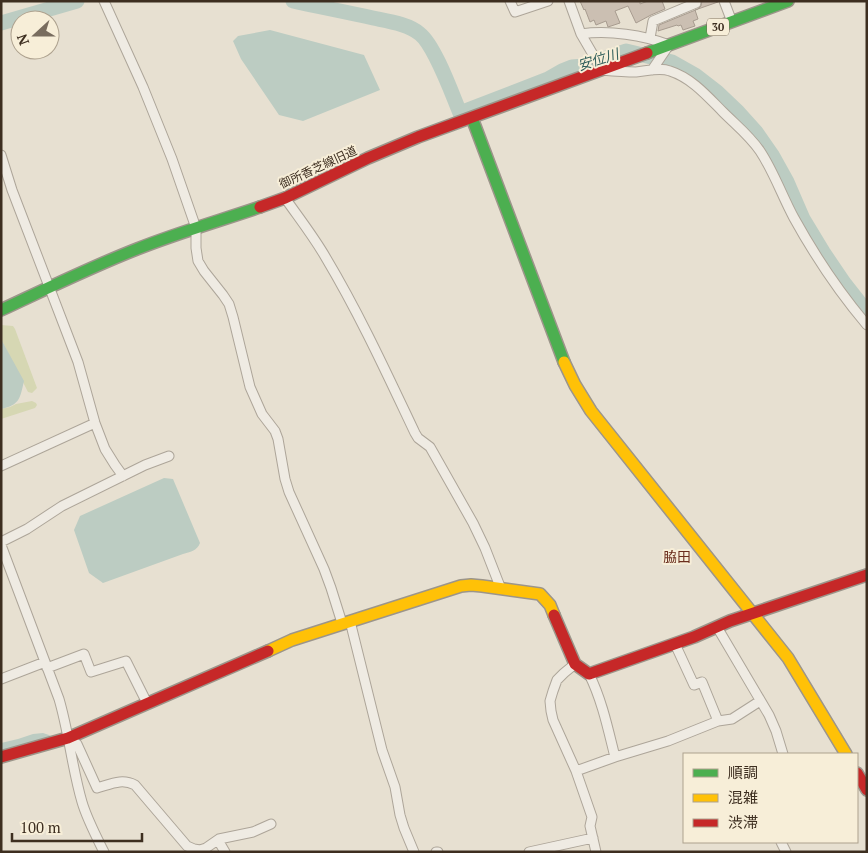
<svg xmlns="http://www.w3.org/2000/svg" width="868" height="853" font-family="'PT Serif','Noto Sans JP',serif">
<rect width="100%" height="100%" fill="#e7e0d1"/>
<path fill="#d6d7b3" d="M1 325 13 326 15 329 37 388 32 393 28 392 1 339Z
M32 401 36 403 37 405 35 408 1 419V409L10 407 16 404Z"/>
<path fill="#bcccc2" d="M270 30 364 55 380 90 303 121 279 115 241 59 233 41 238 36Z
M1 339 24 381C20 398 20 405 1 409Z
M164 478 173 479 200 543C197 551 190 552 183 554L103 583 89 573 74 530 80 516Z
M43 733 49 735 53 738 1 753V743L18 739 33 734Z"/>
<g fill="none" stroke-linecap="round" stroke-linejoin="round">
<path stroke="#bcccc2" stroke-width="15" d="M293 1C320 7 346 12 373 18 387 21 409 24 420 34 435 46 452 94 460 113L548 79 562 71 572 67 584 66 626 51 672 62 695 75 717 92 738 112 756 132 772 155 787 182 803 219 823 252 844 283 867 312
M1 23 77 1"/>
</g>
<path fill="#cbbfb2" stroke="#a89c90" d="M580 1H640V4L648 1H662L665 9 651 15 636 23 628 6 615 11 620 23 608 27 606 21 596 25 594 20 590 22 585 9 584 10Z
M702 1H718V2L695 10 698 19 693 21 695 26 683 30 681 25 678 26 677 25 658 31 659 25 698 9 701 6Z"/>
<g fill="none" stroke-linecap="round" stroke-linejoin="round">
<g stroke="#ada599" stroke-width="11">
<path id="street" d="M104 1 143 87 172 159 196 228V248L198 261 204 271 223 295 229 304 233 317 250 387 262 414 275 431 278 439 285 479 289 492 324 569 331 588 342 623
M510 1 515 12 548 1
M569 1 581 34C609 30 643 35 669 45L652 70
M724 1 732 22
M581 34 602 70C613 71 625 72 636 72 647 71 660 67 670 71 692 78 708 97 723 112 736 125 750 136 760 151 774 172 782 196 794 218 815 256 839 292 867 325
M650 38 653 21 696 3V1
M1 155 12 190 78 362 95 423 105 449 115 465 123 476
M285 198C299 218 314 237 326 258 360 315 387 374 415 433L418 438 430 447 473 523 485 548 501 589
M1 466 95 423
M1 542 27 529 62 506 145 465 169 456
M1 545 59 699C69 733 72 768 82 802 87 819 96 836 104 852
M350 621 382 750 395 787 400 815 404 828 414 852
M717 627 769 715 776 731 783 754
M675 644 694 685 702 682 718 721
M575 664 564 673 557 680 553 691 550 701 551 711 553 720 576 771 592 817 590 826 596 852
M47 668 84 654 91 672 126 661 147 703
M589 674C602 700 608 729 615 757
M1 679 45 662
M68 738 77 744 97 788C111 784 122 778 135 785L187 846 194 849 200 850 206 848 219 839 253 832 271 824
M576 771 615 757 668 741 718 721 732 719 760 701
M218 840 225 852
M781 842 786 852
M436 852H438
M529 852 593 838"/>
</g>
<g stroke="#9c958a" stroke-width="14">
<path id="fast" d="M647 53 788 1
M472 118 564 362
M1 310C46 289 91 267 137 249 177 233 219 221 260 207"/>
</g>
<g stroke="#9c958a" stroke-width="14">
<path id="slow" d="M564 362 575 385 591 411 788 658 846 754
M268 651 292 640 461 586 471 585 482 586 540 594 550 605 554 615"/>
</g>
<g stroke="#9c958a" stroke-width="14">
<path id="jam" d="M260 207 285 198 368 158 418 137 647 53
M554 615 575 664 589 674 694 637 730 621 867 575
M1 757 68 738 268 651
M857 773 867 790"/>
</g>
<use href="#street" stroke="#efebe3" stroke-width="9"/>
<use href="#fast" stroke="#4caf50" stroke-width="11"/>
<use href="#slow" stroke="#ffc107" stroke-width="11"/>
<use href="#jam" stroke="#c62828" stroke-width="11"/>
</g>
<g text-anchor="middle" dominant-baseline="central" stroke-width="4" stroke-linejoin="round" paint-order="stroke">
<rect fill="#f7eed8" stroke="#756857" stroke-width="1" x="707" y="18.5" width="22" height="17" rx="4"/>
<g font-size="11" font-weight="bold" fill="#3d2e20">
<text x="718" y="27">30</text>
</g>
<g font-size="12" fill="#3d2e20" stroke="#f7eed8">
<text transform="translate(318 167) rotate(-25)">御所香芝線旧道</text>
</g>
<g font-size="14" font-style="italic" fill="#2f5d5a" stroke="#f7eed8">
<text transform="translate(598 59) rotate(-17)">安位川</text>
</g>
<g font-size="14" fill="#6b2e1e" stroke="#f7eed8">
<text x="677" y="556">脇田</text>
</g>
</g>
<rect width="868" height="853" fill="none" stroke="#3d2e20" stroke-width="5"/>
<rect x="683" y="753" width="175" height="90" fill="#f7eed8" stroke="#ada18e"/>
<rect x="693" y="769" width="25" height="8" fill="#4caf50" stroke="#ada18e"/>
<text x="728" y="778" font-size="15" fill="#3d2e20">順調</text>
<rect x="693" y="794" width="25" height="8" fill="#ffc107" stroke="#ada18e"/>
<text x="728" y="803" font-size="15" fill="#3d2e20">混雑</text>
<rect x="693" y="819" width="25" height="8" fill="#c62828" stroke="#ada18e"/>
<text x="728" y="828" font-size="15" fill="#3d2e20">渋滞</text>
<g transform="translate(35 35) rotate(249)"><circle r="24" fill="#f7eed8" stroke="#ada18e"/>
<path d="M0-4L9 19L0 12L-9 19Z" fill="#786c5e"/>
<text y="-8" font-size="14" font-weight="bold" text-anchor="middle" fill="#3d2e20">N</text>
</g>
<path d="M12 833v8h130v-8" fill="none" stroke="#3d2e20" stroke-width="2.5"/>
<text x="20" y="833" font-size="15" fill="#3d2e20" stroke="#f7eed8" stroke-width="4" paint-order="stroke">100 m</text>
</svg>
